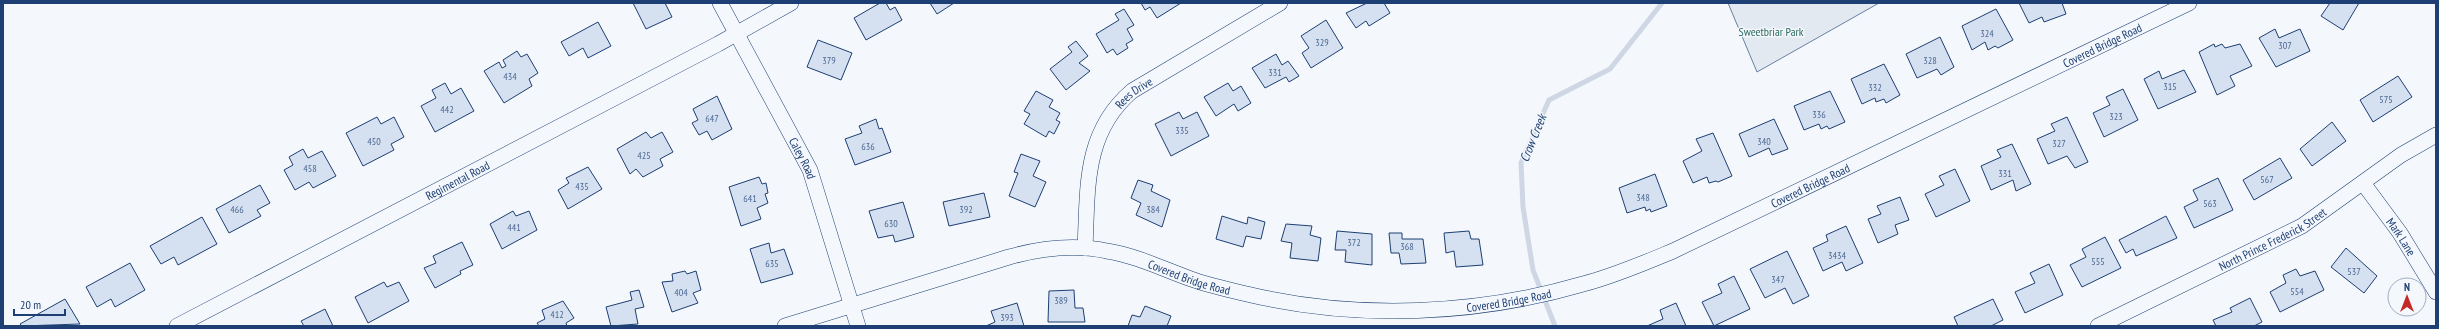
<svg xmlns="http://www.w3.org/2000/svg" width="2439" height="329" font-family="'PT Sans Narrow',sans-serif">
<rect width="100%" height="100%" fill="#f4f7fb"/>
<path fill="#e3e9f0" stroke="#687fa3" d="M1728 3H1879L1757 72Z"/>
<g fill="none" stroke-linecap="round" stroke-linejoin="round">
<path stroke="#cfd7e4" stroke-width="5" d="M1555 326 1533 270 1523 207 1521 163 1549 100 1610 69 1662 3"/>
</g>
<path fill="#d5e0f0" stroke="#1d3f73" d="M633 3H665L672 17 646 29Z
M880 3H886L890 10 895 7 902 20 866 40 854 18Z
M930 3H954L937 14Z
M1141 3H1181L1157 18 1150 7 1145 10Z
M1367 3H1384L1390 13 1369 26 1366 21 1356 28 1346 13Z
M2019 3H2062L2066 14 2044 22 2042 17 2029 23Z
M2330 3H2359L2343 30 2321 16Z
M1124 9 1134 25 1127 29 1133 40 1126 44 1128 48 1117 55 1113 49 1107 53 1096 34 1119 20 1115 14Z
M1996 9 2013 40 1998 48 1995 46 1988 50 1985 42 1972 50 1962 26Z
M1326 20 1343 48 1311 68 1302 53 1309 48 1301 36Z
M598 22 611 46 588 58 583 48 569 56 561 42Z
M2275 29 2279 38 2300 29 2310 51 2276 67 2259 38Z
M1940 37 1954 67 1941 75 1937 69 1917 78 1906 54Z
M818 40 852 53 841 80 807 67Z
M1076 41 1088 56 1079 63 1090 71 1066 90 1050 69 1072 52 1068 47Z
M2214 44 2215 47 2222 44 2225 48 2240 44 2252 66 2230 76 2235 86 2217 95 2199 52Z
M517 51 521 57 527 54 538 73 529 79 532 86 504 103 484 71 499 62 502 68 506 66 503 60Z
M1276 54 1282 65 1288 61 1299 76 1289 82 1286 77 1265 88 1252 68Z
M1884 64 1900 95 1886 103 1884 99 1876 102 1875 98 1862 104 1851 79Z
M2184 70 2196 92 2158 109 2144 79 2159 71 2162 79Z
M2398 76 2412 97 2373 122 2360 100Z
M445 83 451 94 461 88 474 111 435 132 421 106 436 98 432 90Z
M1228 83 1233 91 1241 86 1251 103 1238 111 1234 104 1216 116 1204 97Z
M2123 89 2138 120 2104 137 2093 113 2110 105 2106 97Z
M1036 91 1053 100 1049 107 1060 113 1056 120 1060 122 1054 134 1049 131 1046 137 1024 124 1030 114 1024 111Z
M1830 91 1845 122 1829 129 1827 126 1821 129 1819 124 1804 130 1794 106Z
M717 96 732 129 712 140 707 131 699 135 692 123 698 120 693 109Z
M1179 112 1183 119 1197 112 1209 136 1171 156 1155 124Z
M377 117 381 124 394 117 404 137 391 144 394 150 363 166 346 133Z
M2067 117 2088 162 2075 168 2067 156 2048 164 2037 139 2055 131 2051 124Z
M876 119 879 129 882 128 891 152 855 165 845 139 862 133 859 126Z
M1774 119 1788 149 1772 155 1769 148 1749 157 1739 134Z
M2332 122 2346 141 2312 166 2300 149Z
M646 132 651 138 662 132 673 152 660 159 663 166 643 177 636 169 630 174 617 149Z
M1713 133 1732 176 1718 182 1716 181 1709 183 1707 177 1693 183 1683 161 1702 151 1696 139Z
M2012 144 2031 184 2016 191 2013 180 1991 190 1981 166 2001 157 1997 150Z
M303 149 308 158 322 151 336 176 313 188 309 182 295 190 284 170 293 165 289 157Z
M1021 154 1040 161 1033 176 1046 182 1035 207 1009 196 1018 173 1014 172Z
M2280 158 2292 178 2254 200 2243 180Z
M588 167 602 189 568 209 558 190 569 183 566 178Z
M1955 169 1970 201 1936 217 1925 194 1944 185 1939 176Z
M1655 174 1667 206 1651 212 1650 209 1646 211 1645 207 1627 213 1619 188Z
M759 177 762 184 766 183 768 193 765 194 768 203 757 208 761 219 741 226 729 187Z
M2218 178 2233 210 2194 228 2184 207 2198 200 2193 190Z
M1138 180 1153 185 1151 191 1170 200 1162 227 1136 215 1141 203 1131 198Z
M260 185 270 203 257 210 261 216 229 233 216 209Z
M984 193 990 217 949 226 943 202Z
M1900 197 1909 220 1895 225 1898 234 1878 243 1868 219 1881 214 1877 206Z
M903 202 914 237 895 242 893 235 878 238 869 211Z
M513 211 516 216 529 211 537 230 502 249 490 224Z
M1222 216 1247 224 1248 217 1265 222 1261 239 1246 236 1243 247 1216 239Z
M2166 216 2177 238 2136 256 2133 249 2126 253 2119 240Z
M202 217 217 244 178 265 174 257 161 264 150 246Z
M1286 224 1312 226 1310 235 1321 238 1318 261 1290 258 1292 243 1281 241Z
M1846 226 1863 263 1846 271 1842 262 1823 271 1813 248 1828 241 1826 235Z
M1337 231 1372 234V265L1345 262 1346 250H1335Z
M1469 231 1471 239H1479L1483 265 1456 267 1454 251 1446 253 1444 233Z
M1389 233H1402V239H1423L1426 263 1401 264 1399 253H1391Z
M2105 237 2121 268 2082 287 2070 265 2086 257 2082 249Z
M462 242 473 265 460 271 461 274 435 288 424 268 436 263 433 256Z
M769 243 771 253 784 249 793 274 761 283 750 249Z
M2346 248 2377 276 2364 293 2331 267Z
M1787 251 1809 296 1793 304 1785 288 1765 298 1750 269Z
M130 263 145 290 115 307 111 299 97 307 86 287Z
M2049 264 2063 295 2025 313 2015 292 2035 283 2030 273Z
M2296 269 2300 276 2315 271 2324 290 2280 312 2270 292 2286 283 2283 275Z
M685 271 687 274 696 271 701 290 693 293 698 303 672 312 662 282 673 281 672 274Z
M1734 276 1750 309 1714 326 1702 302 1722 293 1718 284Z
M384 282 387 287 399 282 409 301 368 323 355 297Z
M639 290 644 307 635 309 638 324 611 326 606 307 632 300 630 292Z
M1074 290 1075 308H1083L1085 322H1048L1049 291Z
M2250 298 2262 322 2254 326H2216L2213 320 2232 312 2230 308Z
M65 299 80 324 22 326 20 324Z
M1993 299 2003 320 1991 326H1958L1954 317Z
M563 301 574 318 566 323 567 326H539L537 323 545 319 542 310Z
M1017 303 1024 326H986L995 322 991 311Z
M1676 303 1686 326H1647L1663 319 1660 310Z
M1145 306 1171 316 1167 326H1128L1132 315 1140 317Z
M325 309 333 326H304L301 321Z"/>
<g fill="none" stroke-linecap="round" stroke-linejoin="round">
<g stroke="#1d3f73" stroke-width="16">
<g id="street">
<path id="s1" d="M720 3 810 170 858 326"/>
<path id="s2" d="M2363 183 2400 233 2436 292"/>
<path id="s3" d="M1085 248C1088 189 1083 133 1132 91L1280 3"/>
<path id="s4" d="M177 326 718 44 791 3"/>
<path id="s5" d="M785 326 1009 257C1041 248 1074 244 1107 251 1137 256 1163 269 1191 279 1210 286 1231 290 1251 295 1359 320 1477 315 1583 284 1614 276 1644 263 1673 251L2189 3"/>
<path id="s6" d="M2098 326 2302 226 2401 155 2436 135"/>
</g>
</g>
<use href="#street" stroke="#f4f7fb" stroke-width="15"/>
</g>
<g text-anchor="middle" dominant-baseline="central" stroke-width="3" stroke-linejoin="round" paint-order="stroke">
<g font-size="10" fill="#4b6792">
<text x="1987" y="33">324</text>
<text x="1322" y="42">329</text>
<text x="2285" y="45">307</text>
<text x="829" y="60">379</text>
<text x="1930" y="60">328</text>
<text x="1275" y="72">331</text>
<text x="510" y="76">434</text>
<text x="2170" y="86">315</text>
<text x="1875" y="87">332</text>
<text x="2386" y="99">575</text>
<text x="447" y="109">442</text>
<text x="1819" y="114">336</text>
<text x="2116" y="116">323</text>
<text x="712" y="118">647</text>
<text x="1182" y="130">335</text>
<text x="374" y="141">450</text>
<text x="1764" y="141">340</text>
<text x="2059" y="143">327</text>
<text x="868" y="146">636</text>
<text x="644" y="155">425</text>
<text x="310" y="168">458</text>
<text x="2005" y="173">331</text>
<text x="2267" y="179">567</text>
<text x="582" y="186">435</text>
<text x="1643" y="197">348</text>
<text x="750" y="198">641</text>
<text x="2210" y="203">563</text>
<text x="237" y="209">466</text>
<text x="966" y="209">392</text>
<text x="1153" y="209">384</text>
<text x="891" y="223">630</text>
<text x="514" y="227">441</text>
<text x="1354" y="242">372</text>
<text x="1407" y="246">368</text>
<text x="1837" y="255">3434</text>
<text x="2098" y="261">555</text>
<text x="772" y="263">635</text>
<text x="2354" y="271">537</text>
<text x="1778" y="279">347</text>
<text x="2297" y="291">554</text>
<text x="681" y="292">404</text>
<text x="1061" y="300">389</text>
<text x="557" y="314">412</text>
<text x="1007" y="317">393</text>
</g>
<g font-size="12" fill="#2c6c60" stroke="#f4f7fb">
<text x="1771" y="31">Sweetbriar Park</text>
</g>
<g font-size="12" fill="#1d3f73" stroke="#f4f7fb">
<text stroke="none"><textPath href="#s5" startOffset="1392">Covered Bridge Road</textPath></text>
<text stroke="none"><textPath href="#s3" startOffset="170">Rees Drive</textPath></text>
<text stroke="none"><textPath href="#s1" startOffset="176">Caley Road</textPath></text>
<text stroke="none"><textPath href="#s4" startOffset="316">Regimental Road</textPath></text>
<text stroke="none"><textPath href="#s5" startOffset="1068">Covered Bridge Road</textPath></text>
<text stroke="none"><textPath href="#s2" startOffset="66">Mark Lane</textPath></text>
<text stroke="none"><textPath href="#s6" startOffset="195">North Prince Frederick Street</textPath></text>
<text stroke="none"><textPath href="#s5" startOffset="420">Covered Bridge Road</textPath></text>
<text stroke="none"><textPath href="#s5" startOffset="744">Covered Bridge Road</textPath></text>
</g>
<g font-size="13" font-style="italic" fill="#1d3f73" stroke="#f4f7fb">
<text transform="translate(1533 138) rotate(-68)">Crow Creek</text>
</g>
</g>
<rect width="2439" height="329" fill="none" stroke="#1d3f73" stroke-width="8"/>
<g transform="translate(2407 297)"><circle r="19" fill="#f4f7fb" stroke="#9eadc5"/>
<path d="M0-3L7 15L0 10L-7 15Z" fill="#c62828"/>
<text y="-6" font-size="11" font-weight="bold" text-anchor="middle" fill="#1d3f73">N</text>
</g>
<path d="M14 309v6h51v-6" fill="none" stroke="#1d3f73" stroke-width="2"/>
<text x="20" y="309" font-size="12" fill="#1d3f73" stroke="#f4f7fb" stroke-width="3" paint-order="stroke">20 m</text>
</svg>
